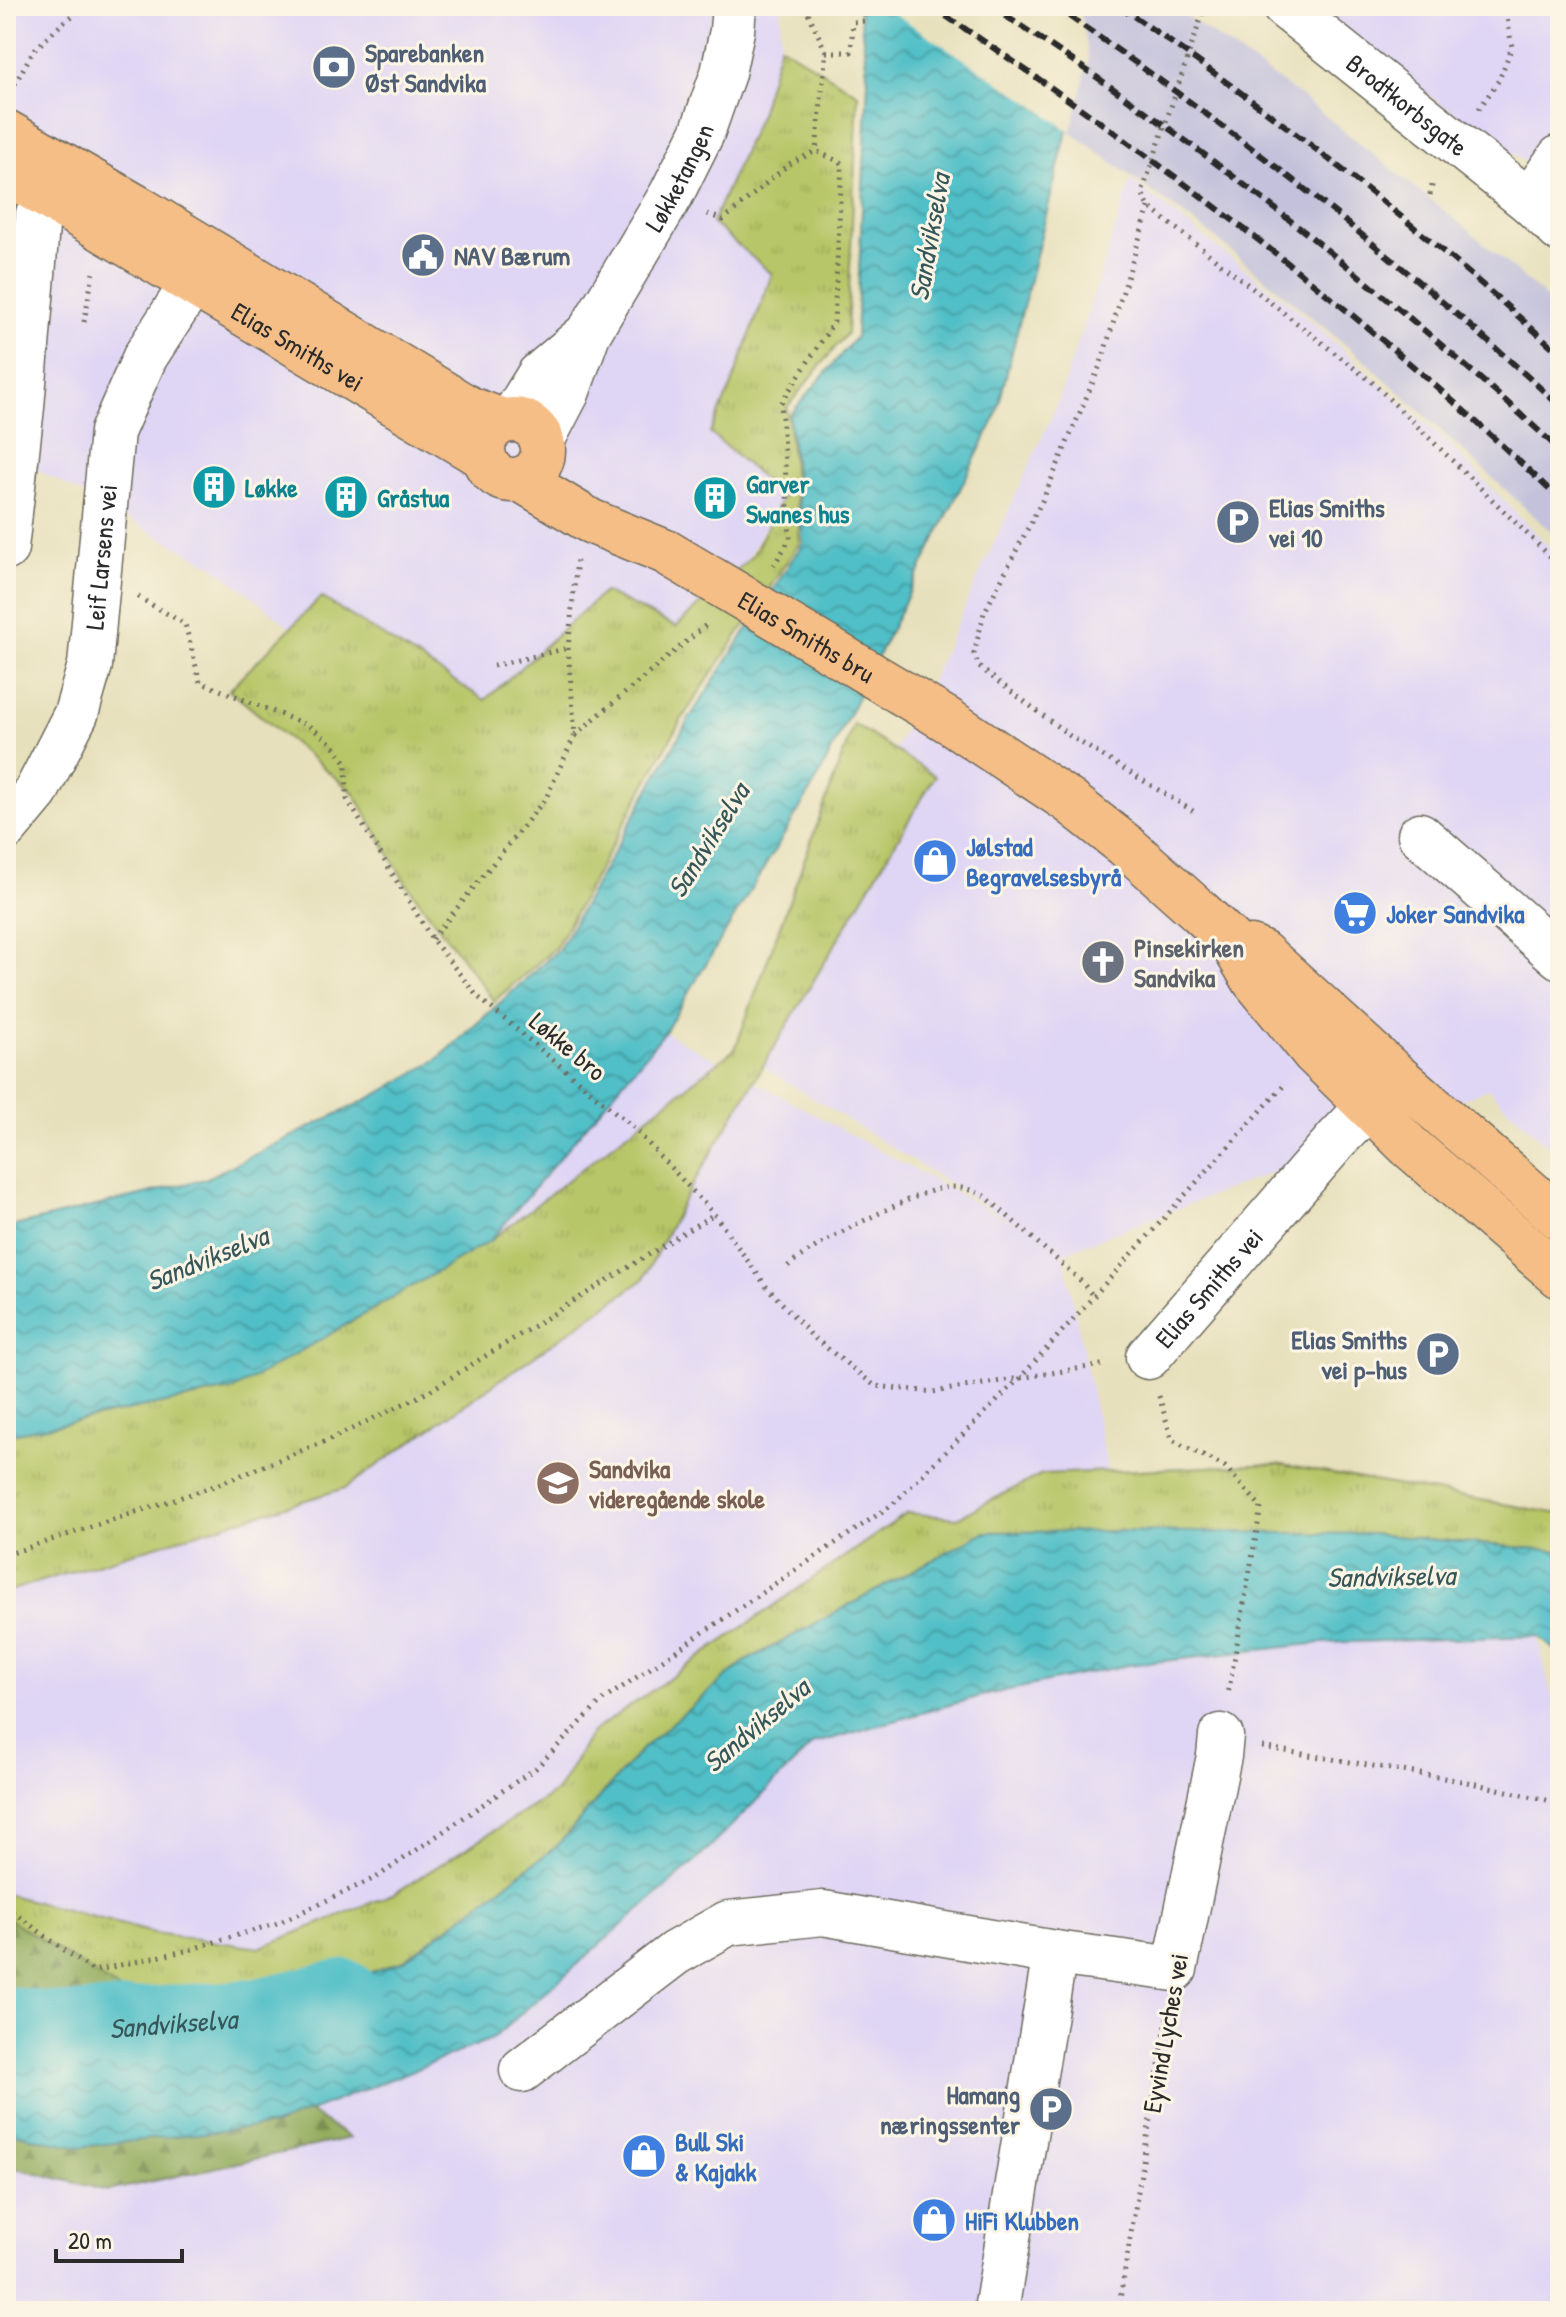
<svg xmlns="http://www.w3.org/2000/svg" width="1566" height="2317" font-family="'Patrick Hand',sans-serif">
<defs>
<pattern id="grass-tufts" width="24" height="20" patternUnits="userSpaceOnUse" patternTransform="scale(2)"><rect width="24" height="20" fill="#b7c668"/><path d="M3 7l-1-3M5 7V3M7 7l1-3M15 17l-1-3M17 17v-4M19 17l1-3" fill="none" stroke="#9eaa5a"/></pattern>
<pattern id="forest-firs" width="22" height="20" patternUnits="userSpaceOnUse" patternTransform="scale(2)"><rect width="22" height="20" fill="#91ab5c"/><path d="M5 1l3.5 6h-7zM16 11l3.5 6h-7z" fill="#778b4c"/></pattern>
<pattern id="water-waves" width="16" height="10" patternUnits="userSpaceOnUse" patternTransform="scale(2)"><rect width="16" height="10" fill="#51bfc7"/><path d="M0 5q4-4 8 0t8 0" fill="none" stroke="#439ba2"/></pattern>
</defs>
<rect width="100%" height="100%" fill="#fcf5e5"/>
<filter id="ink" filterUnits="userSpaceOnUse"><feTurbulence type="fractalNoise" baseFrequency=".0125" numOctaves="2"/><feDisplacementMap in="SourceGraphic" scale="16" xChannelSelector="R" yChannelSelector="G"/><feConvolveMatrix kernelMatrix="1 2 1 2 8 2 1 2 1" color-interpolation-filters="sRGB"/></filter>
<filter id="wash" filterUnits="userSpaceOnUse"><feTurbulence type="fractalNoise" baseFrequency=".006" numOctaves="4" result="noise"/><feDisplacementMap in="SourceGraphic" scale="32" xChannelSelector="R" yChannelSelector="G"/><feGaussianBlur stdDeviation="1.8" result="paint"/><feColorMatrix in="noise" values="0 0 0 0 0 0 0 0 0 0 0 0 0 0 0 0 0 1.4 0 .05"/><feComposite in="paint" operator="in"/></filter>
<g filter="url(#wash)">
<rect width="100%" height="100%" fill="#e7e0bc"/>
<path fill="#dfd5f5" d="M6 6H781L780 45 760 114 712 223 772 274 731 387 710 433 783 496 753 548 592 872 218 569 6 452Z
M1319 6H1560V186L1403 78Z
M1131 180 1295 308 1445 440 1560 558V1158L1488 1089 1063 1253 1120 1531 403 1961 6 1992V1435L235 1389 489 1241 665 1032 1022 1229 735 1049 934 675 1059 400Z
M1537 1636 1560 1731V2311H6V2132L393 2077 492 2039 702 1855 813 1744 981 1696 1128 1665 1321 1643Z"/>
<path fill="#c3c1db" d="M883 6H1172L1299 95 1472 233 1560 310V540L1371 366 1209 233 1028 101Z"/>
<path fill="url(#grass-tufts)" stroke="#71784a" stroke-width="2" d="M780 45 858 94 847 333 787 407 800 542 681 720 556 947 494 1001 406 883 354 793 229 690 321 597 485 700 604 592 676 627 753 555 783 496 710 433 731 387 772 274 712 223 760 114Z
M854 724 935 776 683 1201 643 1280 345 1488 6 1592V1435L235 1389 490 1241 735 1049Z
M1277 1464 1560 1514V1551L1372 1534 984 1532 744 1662 643 1748 557 1846 403 1961 238 2019 64 2032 6 1957V1894L154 1933 259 1948 395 1893 557 1791 591 1733 907 1513 957 1518 1042 1474Z"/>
<path fill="url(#forest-firs)" stroke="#5e6b44" stroke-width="2" d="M6 1917 350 2138 108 2191 6 2165Z"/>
<path fill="url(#water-waves)" stroke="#3e7579" stroke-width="2" d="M859 6H1076L1085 59 996 416 817 780 665 1032 490 1241 235 1389 6 1435V1228L205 1179 376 1095 438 1059 559 949 687 722 803 543 789 416 856 337 868 80Z
M1120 1531 1372 1534 1560 1551V1653L1537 1636 1321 1643 1128 1665 981 1696 813 1744 702 1855 492 2039 275 2125 79 2147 6 2132V1992L238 2019 403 1961 557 1846 643 1748 744 1662 984 1532Z"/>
<path fill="#e7e0bc" d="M883 6H1080L1089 59 1071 132 1028 101Z"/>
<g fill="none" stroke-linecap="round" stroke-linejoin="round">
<path stroke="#51bfc7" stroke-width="76" id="s1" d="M6 2024 64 2032 254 2017 342 1997"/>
</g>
</g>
<g filter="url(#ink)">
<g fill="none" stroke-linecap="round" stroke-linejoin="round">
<g stroke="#6d6a5e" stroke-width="47">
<g id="minor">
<path id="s2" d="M1284 6 1529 201 1560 230"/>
<path d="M1529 201 1560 157"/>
<path d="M511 420 539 375 586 335"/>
<path id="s3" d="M542 441 567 393 588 334 671 195 702 133 723 73 732 31 734 6"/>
<path d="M6 548 22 407 38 214 47 194"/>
<path id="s4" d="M6 828 36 792 76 714 90 665 112 432 145 357 192 284"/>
<path d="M1420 835 1560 957"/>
<path id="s5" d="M1148 1357 1339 1137 1396 1078"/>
<path d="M522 2070 675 1953 728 1923 823 1913 1055 1953 1175 1969 1219 1756 1221 1736"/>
<path d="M996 2311 1055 1953"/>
</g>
</g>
<g stroke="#6d6a5e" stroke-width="47">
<g id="major">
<path d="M6 132 142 210 468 408 503 421"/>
<path id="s6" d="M6 172 484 457"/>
<circle cx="513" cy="450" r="30"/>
<path d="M520 479 590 521 666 552"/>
<path d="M949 721 1069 801 1125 845 1199 911 1230 940 1254 980 1314 1053 1409 1146 1560 1276"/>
<path d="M1251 948 1262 953 1397 1076 1560 1218"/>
</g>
</g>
<path stroke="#6d6a5e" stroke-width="5" stroke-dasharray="2 6" stroke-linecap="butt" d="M805 6 826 52 816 151
M1205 6 1142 193 1149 207 1373 383 1560 566
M826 52H851L853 22 865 21 863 6
M11 91 33 51 64 22 86 6
M1479 109 1499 80 1512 47 1505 6
M1430 195 1433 181
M1149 207 1101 363 1044 497 984 613 974 654 979 667 1070 736 1193 811
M707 214 723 220 789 164 816 151 842 163 834 322 781 403 790 539 774 565
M84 322 93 273
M138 597 185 624 200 682 309 726 331 743 346 762 347 799 432 939 477 996 633 1127 714 1214 766 1286 813 1337 875 1386 933 1392 1107 1364
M493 666 568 648
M575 735 706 625
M432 939 546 798 575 735 568 648 577 559
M788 1266C808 1247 915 1192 943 1188 959 1185 972 1190 985 1196L1081 1281 1093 1296
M1159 1396 1172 1440 1225 1467 1261 1507 1228 1695
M6 1555 209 1488 333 1438 426 1393 714 1214
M1262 1747 1467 1782 1560 1803
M6 1907 93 1971 185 1951 278 1923 377 1877 536 1768 603 1700 892 1505 1020 1378 1286 1083
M1118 2311 1168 2012"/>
<use href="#minor" stroke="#fff" stroke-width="44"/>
<use href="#major" stroke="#f6be87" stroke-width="44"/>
<path stroke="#2b2b2b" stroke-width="6" stroke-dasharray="12 6" stroke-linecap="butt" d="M931 6C1154 154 1367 314 1560 500
M990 6C1193 136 1381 287 1560 450
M1054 6C1232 127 1401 260 1560 406
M1119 6C1274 113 1422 227 1560 354"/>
<g stroke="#6d6a5e" stroke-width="47" stroke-linecap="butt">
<g id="major-bridge">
<path id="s7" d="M666 552 949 721"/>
</g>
</g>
<use href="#major-bridge" stroke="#f6be87" stroke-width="44"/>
</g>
</g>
<defs>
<g id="bank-disc" transform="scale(2.3)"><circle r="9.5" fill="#5c6f8a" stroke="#fcf5e5"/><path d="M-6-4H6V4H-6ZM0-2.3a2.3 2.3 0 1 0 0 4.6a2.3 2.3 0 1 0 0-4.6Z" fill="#fff"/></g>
<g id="civic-disc" transform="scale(2.3)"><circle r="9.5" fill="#5c6f8a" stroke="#fcf5e5"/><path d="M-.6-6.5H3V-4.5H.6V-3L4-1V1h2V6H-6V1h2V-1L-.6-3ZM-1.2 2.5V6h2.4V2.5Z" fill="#fff"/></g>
<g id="building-disc" transform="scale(2.3)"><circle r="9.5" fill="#0f9aa8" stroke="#fcf5e5"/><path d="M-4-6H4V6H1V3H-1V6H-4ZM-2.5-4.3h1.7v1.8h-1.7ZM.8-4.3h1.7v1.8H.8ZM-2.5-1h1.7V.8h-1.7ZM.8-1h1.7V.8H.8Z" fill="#fff"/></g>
<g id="parking-disc" transform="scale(2.3)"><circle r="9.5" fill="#5c6f8a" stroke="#fcf5e5"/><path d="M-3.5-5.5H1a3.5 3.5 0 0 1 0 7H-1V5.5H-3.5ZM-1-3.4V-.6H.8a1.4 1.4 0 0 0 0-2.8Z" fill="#fff"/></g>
<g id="shop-disc" transform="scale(2.3)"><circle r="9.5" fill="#3f7fe0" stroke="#fcf5e5"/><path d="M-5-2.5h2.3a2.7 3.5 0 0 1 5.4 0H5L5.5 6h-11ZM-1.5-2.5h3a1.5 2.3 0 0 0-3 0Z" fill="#fff"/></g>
<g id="supermarket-disc" transform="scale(2.3)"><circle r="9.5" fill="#3f7fe0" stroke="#fcf5e5"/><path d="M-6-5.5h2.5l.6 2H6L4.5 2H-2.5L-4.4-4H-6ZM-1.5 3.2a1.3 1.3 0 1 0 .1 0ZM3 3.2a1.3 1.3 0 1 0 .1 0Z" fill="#fff"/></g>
<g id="church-disc" transform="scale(2.3)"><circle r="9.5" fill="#6b7280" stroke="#fcf5e5"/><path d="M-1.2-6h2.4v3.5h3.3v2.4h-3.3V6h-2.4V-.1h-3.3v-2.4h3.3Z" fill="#fff"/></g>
<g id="school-disc" transform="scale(2.3)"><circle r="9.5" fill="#8d6e63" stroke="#fcf5e5"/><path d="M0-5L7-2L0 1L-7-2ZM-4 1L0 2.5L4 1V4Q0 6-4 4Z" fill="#fff"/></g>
</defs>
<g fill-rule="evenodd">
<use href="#bank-disc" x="334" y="67"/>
<use href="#civic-disc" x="423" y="255"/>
<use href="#building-disc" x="214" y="487"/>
<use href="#building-disc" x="346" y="497"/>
<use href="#building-disc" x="715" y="498"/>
<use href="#parking-disc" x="1238" y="522"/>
<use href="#shop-disc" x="935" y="861"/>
<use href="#supermarket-disc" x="1355" y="913"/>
<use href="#church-disc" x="1103" y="962"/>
<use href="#parking-disc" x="1438" y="1354"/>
<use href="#school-disc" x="558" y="1483"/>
<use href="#parking-disc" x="1051" y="2109"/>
<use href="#shop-disc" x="644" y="2156"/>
<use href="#shop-disc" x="934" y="2220"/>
</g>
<g text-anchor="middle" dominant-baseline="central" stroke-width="6" stroke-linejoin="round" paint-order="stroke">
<g font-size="26" font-weight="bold" fill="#4e5e75" stroke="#fcf5e5" text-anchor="start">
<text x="365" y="52">Sparebanken<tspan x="365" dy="30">Øst Sandvika</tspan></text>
<text x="454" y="255">NAV Bærum</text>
<text x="1269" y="507">Elias Smiths<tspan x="1269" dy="30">vei 10</tspan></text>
<text x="1407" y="1339" text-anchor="end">Elias Smiths<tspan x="1407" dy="30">vei p-hus</tspan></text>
<text x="1020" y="2094" text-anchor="end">Hamang<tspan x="1020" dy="30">næringssenter</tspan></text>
</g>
<g font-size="26" fill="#2b2b2b" stroke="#fcf5e5">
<text stroke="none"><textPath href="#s2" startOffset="158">Brodtkorbsgate</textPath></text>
<text stroke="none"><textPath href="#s3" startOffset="298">Løkketangen</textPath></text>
<text stroke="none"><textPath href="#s6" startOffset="340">Elias Smiths vei</textPath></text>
<text stroke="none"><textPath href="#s4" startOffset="294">Leif Larsens vei</textPath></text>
<text stroke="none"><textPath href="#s7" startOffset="164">Elias Smiths bru</textPath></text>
<text transform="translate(568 1046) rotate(40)">Løkke bro</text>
<text stroke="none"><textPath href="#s5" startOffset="92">Elias Smiths vei</textPath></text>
<text transform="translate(1165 2033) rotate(-80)">Eyvind Lyches vei</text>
</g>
<g font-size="26" font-weight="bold" fill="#0d838f" stroke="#fcf5e5" text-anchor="start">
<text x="746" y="483">Garver<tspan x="746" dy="30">Swanes hus</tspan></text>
<text x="245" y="487">Løkke</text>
<text x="377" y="497">Gråstua</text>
</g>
<g font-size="26" font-weight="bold" fill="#366cbe" stroke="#fcf5e5" text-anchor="start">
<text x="966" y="846">Jølstad<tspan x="966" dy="30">Begravelsesbyrå</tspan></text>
<text x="1386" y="913">Joker Sandvika</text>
<text x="675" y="2141">Bull Ski<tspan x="675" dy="30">&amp; Kajakk</tspan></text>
<text x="965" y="2220">HiFi Klubben</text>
</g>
<g font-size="26" font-weight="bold" fill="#5b616d" stroke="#fcf5e5" text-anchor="start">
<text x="1134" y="947">Pinsekirken<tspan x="1134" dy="30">Sandvika</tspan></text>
</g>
<g font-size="26" font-weight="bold" fill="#785e54" stroke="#fcf5e5" text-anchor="start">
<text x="589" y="1468">Sandvika<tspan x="589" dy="30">videregående skole</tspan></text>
</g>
<g font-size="28" font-style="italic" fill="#36575a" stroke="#fcf5e5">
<text transform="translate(929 237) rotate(-80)">Sandvikselva</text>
<text transform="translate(708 840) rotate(-58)">Sandvikselva</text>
<text transform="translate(207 1258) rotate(-22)">Sandvikselva</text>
<text transform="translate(1391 1576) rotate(-1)">Sandvikselva</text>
<text transform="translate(756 1725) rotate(-40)">Sandvikselva</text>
<text stroke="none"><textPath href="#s1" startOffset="168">Sandvikselva</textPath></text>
</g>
</g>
<rect width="1566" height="2317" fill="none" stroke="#fcf5e5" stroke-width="32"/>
<path d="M56 2249v12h126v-12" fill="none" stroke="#2b2b2b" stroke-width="4"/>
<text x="68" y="2249" font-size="24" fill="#2b2b2b" stroke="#fcf5e5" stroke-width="6" paint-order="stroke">20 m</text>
</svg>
